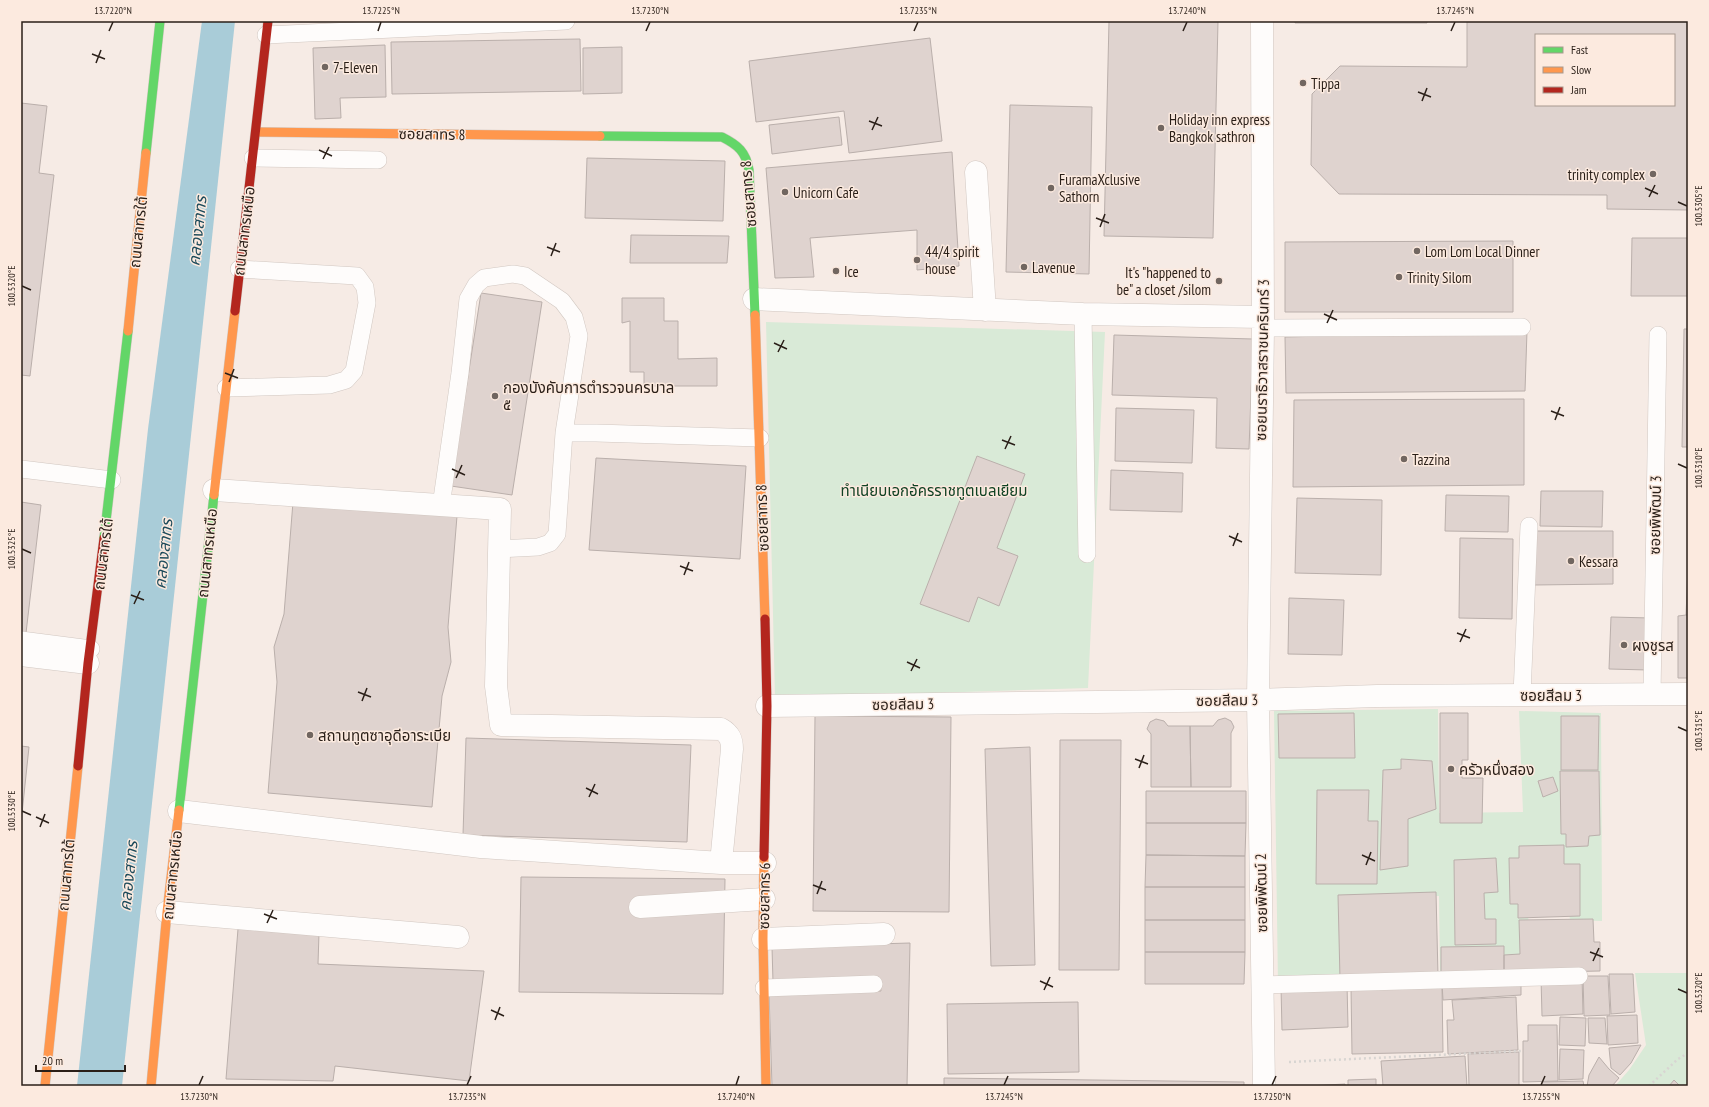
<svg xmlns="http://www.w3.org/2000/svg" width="1709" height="1107" font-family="'PT Sans Narrow','Noto Sans Thai',sans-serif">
<rect width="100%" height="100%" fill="#f6ebe5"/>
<path fill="#d9ead7" d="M766 322 1105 332 1088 688 775 698Z
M1438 709 1439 813 1523 812 1519 711 1601 713 1602 921 1570 920 1562 849 1525 850 1531 974 1440 978 1439 896 1345 899 1343 981 1278 984 1274 711Z
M1635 973H1688V1086H1615L1629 1070 1646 1045Z"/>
<path fill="#a9ccd8" d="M202 21H235L122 1086H77L148 429Z"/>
<path fill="#dfd3cf" stroke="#baafab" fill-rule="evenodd" d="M1109 21H1218L1213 238 1104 236Z
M1295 21H1427V23H1295Z
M1467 21H1688V210L1607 209V195L1339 194 1311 165 1312 94 1340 66 1467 67ZM1536 35H1674V105H1536Z
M930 38 942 141 849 153 844 111 756 122 749 61Z
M580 39 581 91 392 94 391 42Z
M385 45 386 97 340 98 341 118 315 119 313 48Z
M622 47V93L583 94V48Z
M21 103 47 106 39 173 54 175 30 376 21 375Z
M1010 105 1092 107 1089 274 1006 272Z
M839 117 842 145 772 154 769 125Z
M952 152 959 266 917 270V230L810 238 814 277 775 278 766 168Z
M587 158 725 161 723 221 585 218Z
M631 235 729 236 727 263H630Z
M1632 238H1688V296H1631Z
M1513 241V312H1285V242Z
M481 293 542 302 512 495 451 486Z
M622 298H664V321H678V359L717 358V386H644V372H630V321L622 323Z
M1684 329H1688V447H1682Z
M1527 331 1525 391 1286 393 1285 337Z
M1114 335 1253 339 1249 449 1216 448 1217 398 1112 395Z
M1524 399V485L1293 487 1294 400Z
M1116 408 1194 410 1192 463 1115 461Z
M977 456 1025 474 997 548 1018 556 999 606 978 597 969 622 920 604Z
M596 458 746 466 740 559 589 550Z
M1111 470 1183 473 1182 512 1110 510Z
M1541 491H1603L1602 527 1540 526Z
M1446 495 1509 496 1508 532 1445 531Z
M1297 498 1382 500 1381 575 1295 573Z
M21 502 41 505 26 633H21Z
M293 502 457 516 448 627 451 662 442 696 432 807 268 793 277 682 274 647 284 614Z
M1534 531H1613V584L1534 585Z
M1460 538 1513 539 1512 619 1459 618Z
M1688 569V615H1686Z
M1289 598 1344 600 1342 655 1288 654Z
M1686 615H1688V678H1678V616Z
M1611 617 1650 618 1648 670 1609 669Z
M1354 713 1355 758H1279L1278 714Z
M1440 713H1468V760H1462V778H1483L1482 823H1440Z
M815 716 951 717 949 912 813 911Z
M1561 716H1599L1598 770H1561Z
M1225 718 1231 721 1234 727 1231 733V787H1191L1190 726H1213L1218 720Z
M1156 719 1164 721 1168 726H1190L1191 787H1151V734L1147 729 1150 722Z
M466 738 691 745 687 842 463 835Z
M1060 740H1121L1119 970H1059Z
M21 746 29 747 21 823Z
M1030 747 1035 965 991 966 985 749Z
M1401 759 1432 761 1436 809 1408 819V866L1380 870 1383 770 1401 769Z
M1560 771H1599L1600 835 1589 836 1588 846 1566 847V834H1561Z
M1553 777 1558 791 1543 797 1538 781Z
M1317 790H1369L1368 821H1378L1377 884H1316Z
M1146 791H1246V823H1146Z
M1146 823H1246L1245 856 1146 855Z
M1564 845V864H1580V916L1518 918V904H1510L1509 858H1519V846Z
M1146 855 1245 856V887H1145Z
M1496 858 1498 892 1484 893 1485 919H1496V944L1455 945 1454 860Z
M521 877 725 879 723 994 519 992Z
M1145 887H1245V920H1145Z
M1436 892 1438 976 1340 979 1338 895Z
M1593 919 1594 942H1600V971L1504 973V955L1520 954 1519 920Z
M1145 920H1245V952H1145Z
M238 929 319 933 318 964 484 971 469 1081 335 1066 333 1081 226 1079Z
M910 943 907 1086H772L769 993 881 991 879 977 773 982 772 947Z
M1504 946V976H1441V947Z
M1145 952H1245L1244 984H1145Z
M1609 974H1633L1635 1012 1611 1014Z
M1582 976 1583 1014 1542 1016 1541 978Z
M1583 976H1608L1610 1015 1584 1016Z
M1521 980V995L1443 1000 1442 984Z
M1347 984 1348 1027 1282 1030 1281 987Z
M1442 985 1443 1052 1352 1054 1351 987Z
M1516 997 1518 1050 1448 1054 1447 1020H1454L1452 1000Z
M1078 1002 1079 1072 948 1074 947 1004Z
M1637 1015 1638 1043 1608 1045 1607 1016Z
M1560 1017 1586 1018 1585 1046 1559 1045Z
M1588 1018H1605L1607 1044 1589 1043Z
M1528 1025H1557L1558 1081 1523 1082V1041H1528Z
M1641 1045 1631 1063 1620 1075 1611 1068 1609 1048Z
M1560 1049 1584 1050 1583 1079 1559 1080Z
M1519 1052V1086H1469L1468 1054Z
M1465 1056 1467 1086H1383L1381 1061Z
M1599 1057 1609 1069 1619 1078 1612 1086H1587L1589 1075Z
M944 1078 1244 1082V1086H944Z
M1376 1079V1086H1348V1080Z
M1674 1080 1680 1086H1669Z
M1583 1081 1584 1086H1542V1082Z
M1345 1084V1086H1308Z"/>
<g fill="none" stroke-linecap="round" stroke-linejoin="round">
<g stroke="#d1c7c1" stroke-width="18">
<path id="lane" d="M266 35 566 21
M253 158 378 160
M1083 314 1087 554
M1263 328 1522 327
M226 388 329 385 346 380 354 371 367 303 365 287 357 276 239 269
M564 433H596L760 438
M21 469 112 480
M441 506 460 373 468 299 476 285 484 278 513 274 525 276 562 301 574 317 579 336 564 433 557 534 550 543 538 547 499 549
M21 640 91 649
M1522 695 1529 526
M1652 695 1658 335
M1262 985 1579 976
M764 988 874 984"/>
</g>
<g stroke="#d1c7c1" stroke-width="23">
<path id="street" d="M1262 21 1263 328 1258 700 1264 1086
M976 172 985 310
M754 299 1083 314 1263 317
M214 490 500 509 496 686 501 725 721 729C730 734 732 740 732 749L721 863
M21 655 88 663
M767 706 1258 700 1377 696 1688 694
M179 811 481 847 721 863H765
M640 907 764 899
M167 912 458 937
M763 939 884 934"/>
</g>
<g stroke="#d1c7c1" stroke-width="10">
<path id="fast" d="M600 136 722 137C738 145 746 152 749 170L755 315
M146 153 160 21
M104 538 128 331
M179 810 214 495"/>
</g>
<g stroke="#d1c7c1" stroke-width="10">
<path id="slow" d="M256 132 600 136
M755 315 765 619
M128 331 146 153
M214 495 235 311
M764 857 763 939 766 1086
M45 1086 78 766
M151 1086 167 912 179 810"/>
</g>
<g stroke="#d1c7c1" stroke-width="10">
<path id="jam" d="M235 311 268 21
M78 766 88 663 104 538
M764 857 767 706 765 619"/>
</g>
<path stroke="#d8d5d2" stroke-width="2.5" stroke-dasharray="2 3" stroke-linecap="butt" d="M1289 1062 1521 1051
M1649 1086 1678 1059 1688 1053"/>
<use href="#lane" stroke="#fefcfb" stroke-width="17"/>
<use href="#street" stroke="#fefcfb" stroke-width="22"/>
<use href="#fast" stroke="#63d668" stroke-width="9"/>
<use href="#slow" stroke="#ff974d" stroke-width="9"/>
<use href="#jam" stroke="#b3261e" stroke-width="9"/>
</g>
<path fill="none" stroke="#2a1f18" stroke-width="1.5" d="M109 31 113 22M378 31 381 22M646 31 650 22M914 31 918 22M1183 31 1187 22M1451 31 1455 22M92 54 105 59M96 63 101 50M1418 92 1431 97M1422 101 1427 88M869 121 882 126M872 130 878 117M319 150 332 156M323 159 329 147M1645 188 1658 194M1649 197 1655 185M1678 202 1687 206M1096 218 1109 223M1100 227 1105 214M547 247 560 252M551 256 556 243M22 286 31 290M1324 314 1337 320M1327 323 1333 310M774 343 787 349M778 352 784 340M225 373 238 378M229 382 234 369M1551 411 1564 416M1555 420 1560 407M1002 440 1015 445M1005 449 1011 436M1678 464 1687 468M452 469 465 475M456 478 462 465M1229 536 1242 542M1233 546 1238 533M22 549 31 553M680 566 693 571M684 575 689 562M131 595 144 600M134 604 140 591M1457 633 1470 638M1460 642 1466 629M907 662 920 668M911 671 917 659M358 692 371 697M362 701 367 688M1678 727 1687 731M1135 759 1148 764M1139 768 1144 755M586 788 598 794M589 797 595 784M22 811 31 815M36 817 49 823M40 827 45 814M1362 855 1375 861M1366 865 1371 852M813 885 826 890M817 894 822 881M264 914 277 919M267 923 273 910M1590 952 1603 957M1593 961 1599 948M1040 981 1053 987M1678 989 1687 993M1044 990 1050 977M491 1010 504 1016M495 1020 500 1007M199 1085 203 1076M467 1085 471 1076M736 1085 739 1076M1004 1085 1008 1076M1272 1085 1276 1076M1541 1085 1545 1076"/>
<g fill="#716660" stroke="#fceadf" stroke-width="1.5">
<circle cx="325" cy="67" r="4"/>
<circle cx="1303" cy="83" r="4"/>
<circle cx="1161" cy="128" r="4"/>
<circle cx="1653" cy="174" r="4"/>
<circle cx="1051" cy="188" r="4"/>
<circle cx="785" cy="192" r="4"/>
<circle cx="1417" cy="251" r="4"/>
<circle cx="917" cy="260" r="4"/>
<circle cx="1024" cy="267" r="4"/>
<circle cx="836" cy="271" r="4"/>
<circle cx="1399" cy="277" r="4"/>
<circle cx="1219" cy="281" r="4"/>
<circle cx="495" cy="396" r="4"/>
<circle cx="1404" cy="459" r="4"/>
<circle cx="1571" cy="561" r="4"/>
<circle cx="1624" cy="645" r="4"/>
<circle cx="310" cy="735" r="4"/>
<circle cx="1451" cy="769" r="4"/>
</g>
<g text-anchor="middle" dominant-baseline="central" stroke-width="3" stroke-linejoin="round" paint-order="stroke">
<g font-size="15" fill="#2a1f18" stroke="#fceadf" text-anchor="start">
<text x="333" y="67">7-Eleven</text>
<text x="1311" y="83">Tippa</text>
<text x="1169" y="119">Holiday inn express<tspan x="1169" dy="17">Bangkok sathron</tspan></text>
<text x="1645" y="174" text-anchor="end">trinity complex</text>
<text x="1059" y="179">FuramaXclusive<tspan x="1059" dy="17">Sathorn</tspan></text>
<text x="793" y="192">Unicorn Cafe</text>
<text x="925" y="251">44/4 spirit<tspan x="925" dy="17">house</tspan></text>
<text x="1425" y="251">Lom Lom Local Dinner</text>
<text x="1032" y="267">Lavenue</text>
<text x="844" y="271">Ice</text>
<text x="1211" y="272" text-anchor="end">It's "happened to<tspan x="1211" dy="17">be" a closet /silom</tspan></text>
<text x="1407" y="277">Trinity Silom</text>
<text x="503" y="387">กองบังคับการตำรวจนครบาล<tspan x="503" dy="17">๕</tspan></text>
<text x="1412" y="459">Tazzina</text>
<text x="1579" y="561">Kessara</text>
<text x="1632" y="645">ผงชูรส</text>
<text x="318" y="735">สถานทูตซาอุดีอาระเบีย</text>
<text x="1459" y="769">ครัวหนึ่งสอง</text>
</g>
<g font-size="15" fill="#2a1f18" stroke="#fceadf">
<text transform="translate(432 134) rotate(1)">ซอยสาทร 8</text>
<text transform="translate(748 194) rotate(-95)">ซอยสาทร 8</text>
<text transform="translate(244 231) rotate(-83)">ถนนสาทรเหนือ</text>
<text transform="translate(138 232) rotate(-84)">ถนนสาทรใต้</text>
<text transform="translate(1262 360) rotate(-89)">ซอยนราธิวาสราชนครินทร์ 3</text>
<text transform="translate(1655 515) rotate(-89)">ซอยพิพัฒน์ 3</text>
<text transform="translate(762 518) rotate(-92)">ซอยสาทร 8</text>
<text transform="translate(207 553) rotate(-84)">ถนนสาทรเหนือ</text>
<text transform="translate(103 554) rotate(-83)">ถนนสาทรใต้</text>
<text x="1551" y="695">ซอยสีลม 3</text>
<text transform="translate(1227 700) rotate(-1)">ซอยสีลม 3</text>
<text transform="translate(903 704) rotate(-1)">ซอยสีลม 3</text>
<text transform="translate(66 875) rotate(-85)">ถนนสาทรใต้</text>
<text transform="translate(172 875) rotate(-84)">ถนนสาทรเหนือ</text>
<text transform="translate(1261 893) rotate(-91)">ซอยพิพัฒน์ 2</text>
<text transform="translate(764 896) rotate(-89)">ซอยสาทร 6</text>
</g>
<g font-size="15" fill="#104223" stroke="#fceadf">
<text x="934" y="490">ทำเนียบเอกอัครราชทูตเบลเยียม</text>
</g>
<g font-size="16" font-style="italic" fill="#1d4b5b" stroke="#fceadf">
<text transform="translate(197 231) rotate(-84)">คลองสาทร</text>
<text transform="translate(163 554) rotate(-84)">คลองสาทร</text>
<text transform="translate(128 876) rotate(-84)">คลองสาทร</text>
</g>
</g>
<rect width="1709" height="1107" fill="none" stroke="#fceadf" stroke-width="44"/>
<rect x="1535" y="34" width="140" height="72" fill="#fceadf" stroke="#a8998f"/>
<rect x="1543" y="47" width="20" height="6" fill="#63d668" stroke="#a8998f"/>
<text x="1571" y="54" font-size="12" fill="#2a1f18">Fast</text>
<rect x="1543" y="67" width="20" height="6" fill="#ff974d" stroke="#a8998f"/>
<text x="1571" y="74" font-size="12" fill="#2a1f18">Slow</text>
<rect x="1543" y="87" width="20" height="6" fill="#b3261e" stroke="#a8998f"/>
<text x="1571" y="94" font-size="12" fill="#2a1f18">Jam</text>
<path d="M36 1065v6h89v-6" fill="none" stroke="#2a1f18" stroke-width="2"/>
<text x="42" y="1065" font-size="12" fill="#2a1f18" stroke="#fceadf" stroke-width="3" paint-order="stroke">20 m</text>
<rect x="22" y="22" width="1665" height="1063" fill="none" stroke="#2a1f18" stroke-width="1.5"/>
<g font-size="10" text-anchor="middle" fill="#2a1f18">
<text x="113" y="14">13.7220°N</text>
<text x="381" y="14">13.7225°N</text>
<text x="650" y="14">13.7230°N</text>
<text x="918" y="14">13.7235°N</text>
<text x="1187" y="14">13.7240°N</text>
<text x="1455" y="14">13.7245°N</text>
<text transform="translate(1698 206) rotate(-90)" y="4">100.5305°E</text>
<text transform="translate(11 286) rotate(-90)" y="4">100.5320°E</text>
<text transform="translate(1698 468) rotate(-90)" y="4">100.5310°E</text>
<text transform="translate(11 549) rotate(-90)" y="4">100.5325°E</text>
<text transform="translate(1698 731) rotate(-90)" y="4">100.5315°E</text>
<text transform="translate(11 811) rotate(-90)" y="4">100.5330°E</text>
<text transform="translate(1698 993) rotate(-90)" y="4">100.5320°E</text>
<text x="199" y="1100">13.7230°N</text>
<text x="467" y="1100">13.7235°N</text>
<text x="736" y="1100">13.7240°N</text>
<text x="1004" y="1100">13.7245°N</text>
<text x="1272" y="1100">13.7250°N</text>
<text x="1541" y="1100">13.7255°N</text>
</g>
</svg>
